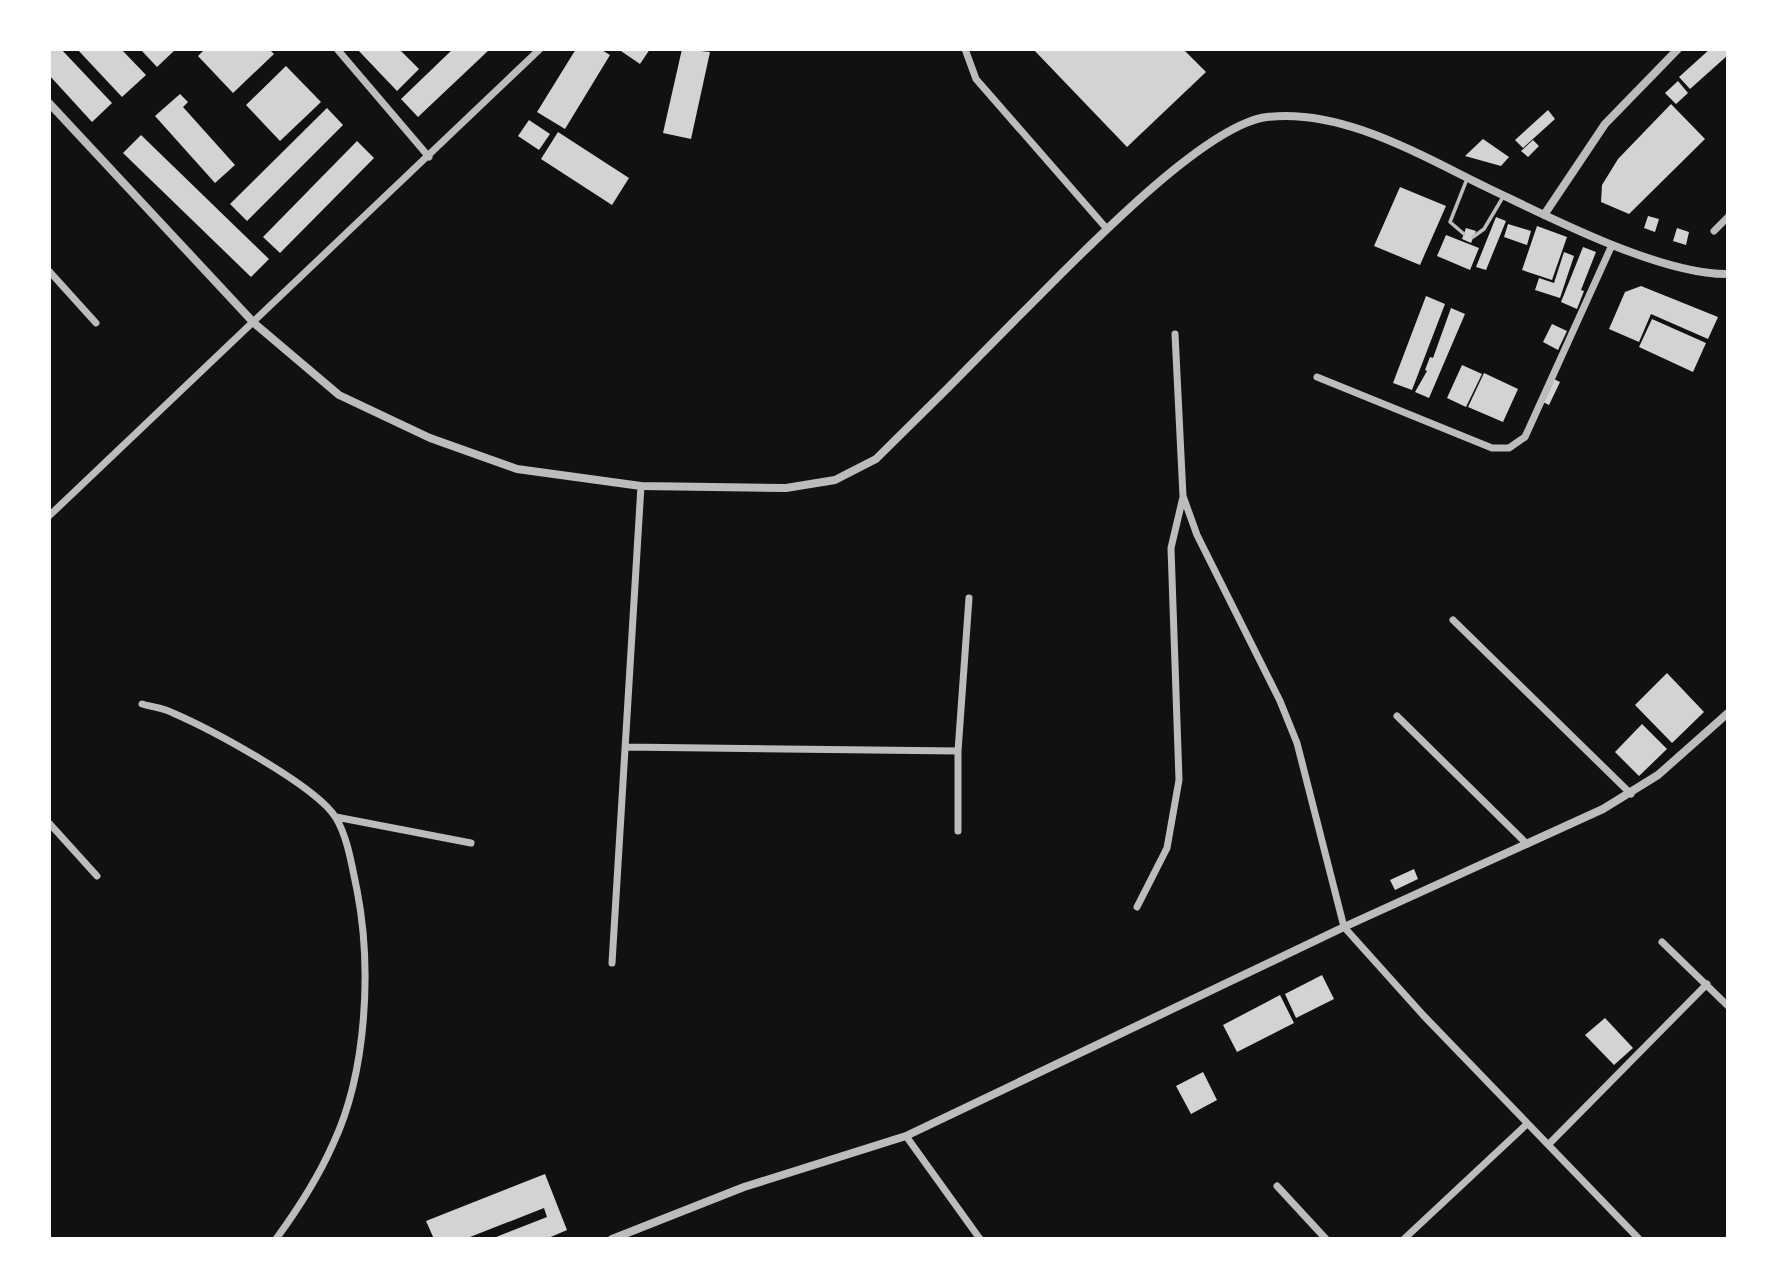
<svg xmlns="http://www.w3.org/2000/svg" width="1777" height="1288" font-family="'Noto Sans',sans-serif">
<rect width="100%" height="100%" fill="#111"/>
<path fill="#d3d3d3" d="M49 49H61L112 103 92 122 49 75Z
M77 49H121L146 75 122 97Z
M143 49H176L157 67 142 51Z
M205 49H269L274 54 233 93 198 56Z
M357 49H399L419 69 397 91Z
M453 49H490L418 117 401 99Z
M576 49H600L610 55 565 129 537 112Z
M618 49H650L640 64Z
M682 49 710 52 691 139 663 133Z
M1033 49H1183L1206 72 1127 147Z
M1710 49H1728V55L1690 89 1679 77Z
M286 66 321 102 280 141 246 105Z
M1678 81 1688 93 1676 104 1665 93Z
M180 94 188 102 183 107 235 165 215 183 155 116Z
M1671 104 1705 139 1629 214 1601 202 1602 185 1618 159Z
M327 108 343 125 247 221 230 204Z
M1548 110 1555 119 1523 148 1515 140Z
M529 120 550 134 539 150 518 136Z
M558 132 629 178 612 205 541 159Z
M141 135 269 259 251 277 123 153Z
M1483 139 1509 157 1501 166 1465 156Z
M1533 140 1539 146 1528 157 1521 151Z
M357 141 374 158 280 253 263 237Z
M1400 187 1446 206 1420 265 1374 246Z
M1648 216 1659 219 1655 232 1644 228Z
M1496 217 1506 221 1486 270 1476 267Z
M1508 224 1531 231 1527 245 1504 237Z
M1537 226 1567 237 1552 280 1522 270Z
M1466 228 1476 231 1471 243 1462 239Z
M1677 228 1689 232 1686 245 1673 241Z
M1446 235 1479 248 1470 270 1437 256Z
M1583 247 1596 252 1581 290 1584 291 1577 309 1561 302Z
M1564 252 1574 256 1560 298 1535 290 1539 278 1554 283Z
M1641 286 1718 317 1708 339 1651 314 1639 342 1609 329 1625 292Z
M1426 296 1445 304 1412 390 1393 383Z
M1451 308 1465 314 1429 398 1415 392 1427 371 1425 370 1430 357 1433 358Z
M1652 319 1706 343 1693 372 1639 347Z
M1552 324 1567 331 1558 350 1543 342Z
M1462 365 1482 374 1466 407 1447 398Z
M1484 373 1518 389 1503 422 1468 407Z
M1554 379 1560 382 1549 405 1543 402Z
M1667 673 1704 712 1672 743 1635 705Z
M1642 724 1667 749 1639 776 1615 752Z
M1414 869 1418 879 1395 890 1390 880Z
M1322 975 1334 999 1296 1018 1285 994Z
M1280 995 1294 1023 1237 1052 1223 1025Z
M1605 1018 1633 1048 1614 1065 1585 1035Z
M1203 1072 1217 1100 1191 1114 1176 1086Z
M545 1174 567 1230 546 1239H491L547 1217 544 1208 465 1239H434L426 1221Z"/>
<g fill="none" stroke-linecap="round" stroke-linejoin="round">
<path stroke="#bcbcbc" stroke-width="3.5" d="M1464 234 1450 222 1467 179
M1473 237 1484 229 1503 197"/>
<path stroke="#bcbcbc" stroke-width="7" d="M337 49 429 157
M965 49 976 79 1107 229
M1714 231 1728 217
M49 271 96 323
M1175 334 1183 496 1197 535 1280 701 1297 743 1344 927 1423 1015 1639 1239
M1317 377 1492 448H1509L1525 437 1612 245
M49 516 540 49
M1453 620 1631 794
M142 704C152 707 164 708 173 713 210 729 317 786 336 818 348 838 352 867 357 890 372 967 367 1072 333 1144 318 1178 298 1209 276 1239
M1397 716 1527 844
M625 747 958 751
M336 817 471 843
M49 823 97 876
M958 831V751L969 598
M1137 907 1167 848 1179 780 1171 548 1183 497
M1662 942 1728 1006
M612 963 641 486
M906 1136 980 1239
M1549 1144 1707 984
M1277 1186 1326 1239
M1404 1239 1527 1124"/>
<path stroke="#bcbcbc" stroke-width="8" d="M49 103 254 323 339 395 430 438 517 469 641 486 786 488 835 480 876 459C924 412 971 365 1018 317 1068 268 1201 125 1267 117 1344 108 1423 157 1490 189 1551 218 1661 275 1728 274
M1544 215 1605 124 1678 49
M612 1239 744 1187 906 1136 1344 927 1603 809 1658 775 1728 713"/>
</g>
<rect width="1777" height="1288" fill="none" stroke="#ffffff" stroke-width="102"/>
</svg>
